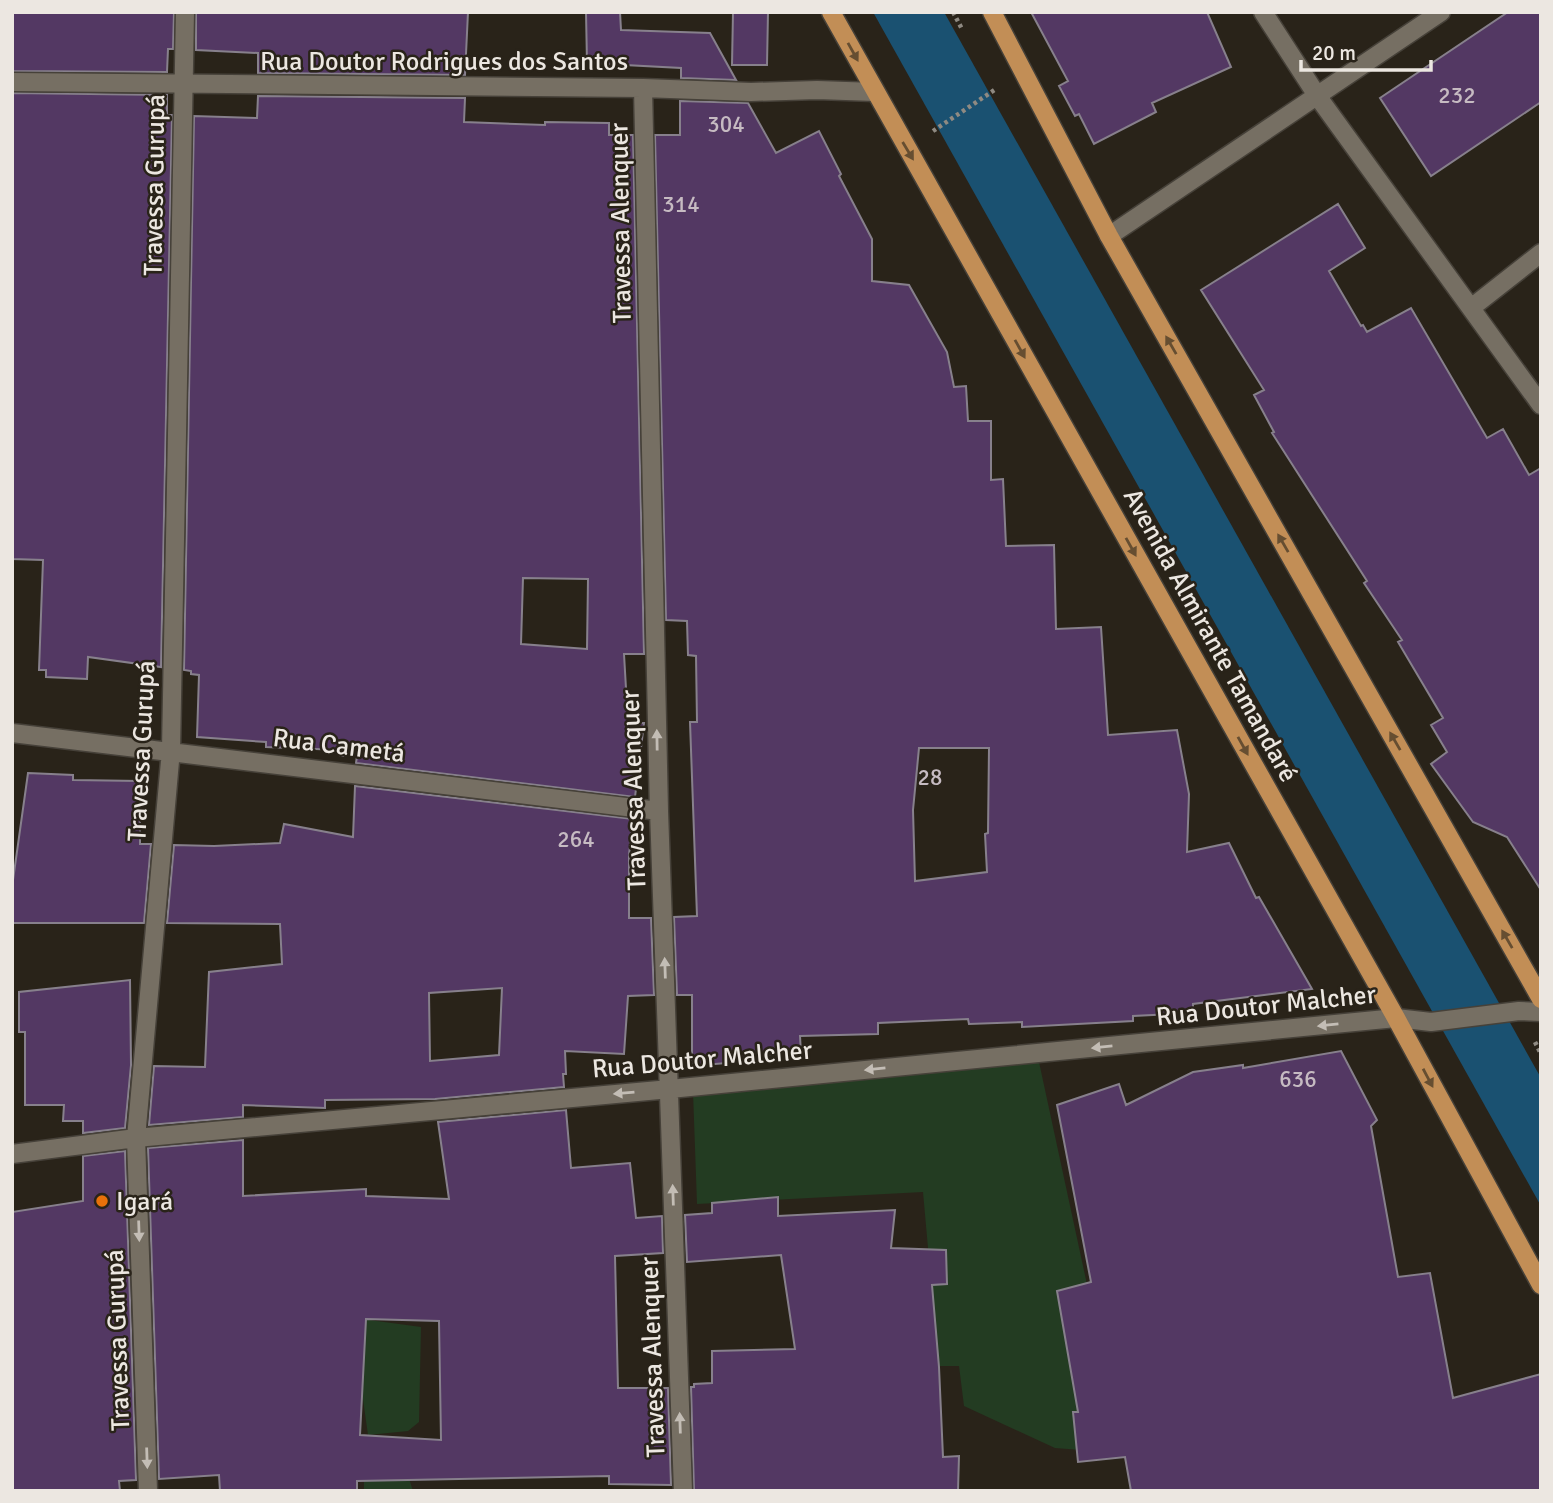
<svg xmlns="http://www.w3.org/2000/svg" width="1553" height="1503" font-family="Signika,sans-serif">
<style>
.green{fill:#233c22}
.water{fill:#1a5171}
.building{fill:#533863;stroke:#87808c;stroke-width:2;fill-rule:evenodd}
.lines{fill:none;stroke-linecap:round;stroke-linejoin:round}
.minor-casing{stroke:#464139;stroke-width:21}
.major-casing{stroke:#464139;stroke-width:21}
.path{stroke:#8f8a82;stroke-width:4.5;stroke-dasharray:3.5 3.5;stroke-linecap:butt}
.minor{stroke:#766f63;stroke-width:18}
.major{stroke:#c28e56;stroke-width:18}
.oneway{fill:#664e31}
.oneway2{fill:#c3bdb5}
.food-dot{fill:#e8710a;stroke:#292319;stroke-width:2.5}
.labels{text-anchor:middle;stroke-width:5;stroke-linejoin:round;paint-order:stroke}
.number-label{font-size:23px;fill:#c6bbc2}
.street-label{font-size:26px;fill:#ece7e1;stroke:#292319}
.poi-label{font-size:26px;fill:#ece7e1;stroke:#292319;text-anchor:start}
</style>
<rect width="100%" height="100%" fill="#292319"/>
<!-- green -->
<path class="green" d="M1039 1062 1113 1405 1120 1453 1055 1448 964 1406 959 1366H914L935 1326 923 1192 697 1204 693 1092Z
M362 1319 421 1327 419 1422 408 1431 368 1435 361 1385 364 1358Z
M364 1469 407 1472 413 1491H364Z"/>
<!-- water -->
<path class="water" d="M873 12H944L1541 1078V1206Z"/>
<!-- building -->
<path class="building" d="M12 12H174L173 49H168L167 72 12 71Z
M196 12H468L465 75 258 73V53L196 50Z
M586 12H620L621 30 710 33 736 80 681 78V68L587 63Z
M733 12H768L767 65H732Z
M1031 12H1207L1231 67 1152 103 1156 112 1094 144 1079 114 1075 116 1059 86 1068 81Z
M1508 12H1541V102L1431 176 1380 98Z
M12 93 167 95V115H172L161 667 88 657 87 679 46 677V670H39L43 560 12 559Z
M258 96 465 98 464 122 545 125V122L609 123V135H633L644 654H624L628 723H644L635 797 356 763 357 756H340V750L266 747V742L197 737 199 675 191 674V671L184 670 194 116 257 118ZM523 578 588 579 587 649 521 644Z
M680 101 748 103 776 153 819 131 841 174 839 176 872 239V281L909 285 947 352 954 387 966 386 968 421H991V480L1003 479 1006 546 1054 545 1056 629 1101 627 1108 735 1177 730 1189 794 1187 852 1229 843 1256 898 1259 897 1312 989 1193 1004V1013L1133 1016V1021L1022 1027V1022L969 1024 968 1019 878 1023V1034L800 1036 801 1053 760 1055 761 1060 692 1066V995H677L674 917 697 916 690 722H697L696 656 688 655 687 621 666 620 655 135H680ZM919 748H989L988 833 985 834 987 872 915 881 913 810Z
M1338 204 1365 248 1329 271 1361 326 1363 325 1367 332 1411 308 1487 438 1503 429 1529 475 1541 468V890L1507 837 1473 822 1431 764 1447 752 1431 725 1443 718 1398 642 1402 640 1364 583 1367 581 1272 433 1274 432 1254 395 1264 390 1201 290Z
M28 773 73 775V780L140 781V844H151L144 923H12V887Z
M355 786 633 819 629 855V918H651L654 995 628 996 624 1054 565 1051 566 1074H563L564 1087 435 1099 325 1100V1108L243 1105V1117L149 1125 154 1066 205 1067 209 972 282 964 280 924 167 923 174 845 214 846 280 843 284 824 353 837ZM502 988 499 1055 430 1061 429 993Z
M130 980 131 1065 125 1128 83 1133V1121H63L64 1105H25V1032H19V992Z
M1341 1051 1377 1120 1371 1126 1398 1277 1430 1273 1453 1398 1541 1374V1491H1131L1125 1457 1078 1462 1073 1412H1078L1057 1291 1091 1282 1057 1105 1119 1084 1126 1105 1193 1072 1243 1065V1068Z
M566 1110 571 1168 630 1163 636 1218 662 1216 663 1253 615 1256 618 1388H668L671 1485 609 1484V1476L357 1481V1491H220L219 1475 159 1479 148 1148 243 1140V1196L366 1189V1196L449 1199 438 1122ZM366 1319 439 1321 441 1440 360 1435Z
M125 1151 136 1480 119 1481 120 1491H12V1212L83 1201V1156Z
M778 1197V1216L895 1210 891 1248 946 1250 947 1284 932 1285 939 1367 943 1457 959 1456 958 1491H694L691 1387H694V1384L712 1383V1351L795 1349 781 1255 687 1262 685 1215 712 1213V1203Z"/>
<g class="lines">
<!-- minor casing -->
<g class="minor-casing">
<path id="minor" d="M1263 12 1318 97 1541 405
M12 82 643 88 751 92 817 90 875 92
M643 88 659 811 683 1491
M1109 236 1441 12
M1471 308 1541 253
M12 733 659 811
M12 1154 136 1138 670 1089 1396 1018 1431 1022 1519 1011 1541 1012
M148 1491 136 1138 171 750 185 12"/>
</g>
<!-- major casing -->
<g class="major-casing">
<path id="major" d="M831 12 1396 1018 1541 1285
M992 12 1109 236 1541 999"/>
</g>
<!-- path -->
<path class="path" d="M953 12 962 29
M933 131 996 89
M1535 1042 1541 1054"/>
<!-- minor -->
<use href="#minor" class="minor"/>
<!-- major -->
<use href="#major" class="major"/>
</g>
<!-- one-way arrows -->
<defs><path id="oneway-solid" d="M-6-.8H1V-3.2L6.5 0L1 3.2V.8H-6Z" transform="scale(1.75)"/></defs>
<g class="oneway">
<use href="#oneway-solid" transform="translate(853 52) rotate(61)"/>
<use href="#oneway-solid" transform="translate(908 151) rotate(59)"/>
<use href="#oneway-solid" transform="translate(1171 345) rotate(-120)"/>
<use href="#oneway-solid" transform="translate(1020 349) rotate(61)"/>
<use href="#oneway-solid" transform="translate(1283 543) rotate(-120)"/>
<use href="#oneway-solid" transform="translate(1131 547) rotate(61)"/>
<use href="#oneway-solid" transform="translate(1395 741) rotate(-120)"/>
<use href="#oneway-solid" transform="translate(1243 746) rotate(61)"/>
<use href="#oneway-solid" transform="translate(1507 939) rotate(-120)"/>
<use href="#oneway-solid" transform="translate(1428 1078) rotate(62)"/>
</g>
<g class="oneway2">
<use href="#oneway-solid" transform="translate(657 740) rotate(-91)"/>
<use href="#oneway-solid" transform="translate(665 968) rotate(-92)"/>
<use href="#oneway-solid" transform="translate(1328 1025) rotate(174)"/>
<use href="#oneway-solid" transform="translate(1102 1047) rotate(174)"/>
<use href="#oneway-solid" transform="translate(875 1069) rotate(174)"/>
<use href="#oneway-solid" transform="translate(624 1093) rotate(175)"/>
<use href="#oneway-solid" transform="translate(673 1195) rotate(-92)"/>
<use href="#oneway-solid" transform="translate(139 1231) rotate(88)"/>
<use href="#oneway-solid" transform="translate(680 1423) rotate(-92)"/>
<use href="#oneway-solid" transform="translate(147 1458) rotate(88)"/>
</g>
<!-- markers -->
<circle class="food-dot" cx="102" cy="1201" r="7"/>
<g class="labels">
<!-- number labels -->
<g class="number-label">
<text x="1457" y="103">232</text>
<text x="726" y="132">304</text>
<text x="681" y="212">314</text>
<text x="930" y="785">28</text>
<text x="576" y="847">264</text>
<text x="1298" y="1087">636</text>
</g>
<!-- street labels -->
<g class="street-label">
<text x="444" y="70">Rua Doutor Rodrigues dos Santos</text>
<text transform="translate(154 185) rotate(-89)" y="9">Travessa Gurupá</text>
<text transform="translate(620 223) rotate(-91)" y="9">Travessa Alenquer</text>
<text transform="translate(1211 635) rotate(61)" y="9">Avenida Almirante Tamandaré</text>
<text transform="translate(339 745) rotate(7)" y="9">Rua Cametá</text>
<text transform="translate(141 751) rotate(-87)" y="9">Travessa Gurupá</text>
<text transform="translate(633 790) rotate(-92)" y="9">Travessa Alenquer</text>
<text transform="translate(1266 1005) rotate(-6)" y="9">Rua Doutor Malcher</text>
<text transform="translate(702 1059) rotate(-5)" y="9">Rua Doutor Malcher</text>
<text transform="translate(117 1340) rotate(-92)" y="9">Travessa Gurupá</text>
<text transform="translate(652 1357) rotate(-92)" y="9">Travessa Alenquer</text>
</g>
<!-- poi labels -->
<g class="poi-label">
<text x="116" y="1210">Igará</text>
</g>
</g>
<!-- border -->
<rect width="1553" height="1503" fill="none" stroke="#ece7e1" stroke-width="28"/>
<!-- scale -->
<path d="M1301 60v10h130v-10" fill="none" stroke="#ece7e1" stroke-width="3.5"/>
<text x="1312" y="60" font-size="21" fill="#ece7e1" stroke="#292319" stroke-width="5" paint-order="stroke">20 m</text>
</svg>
